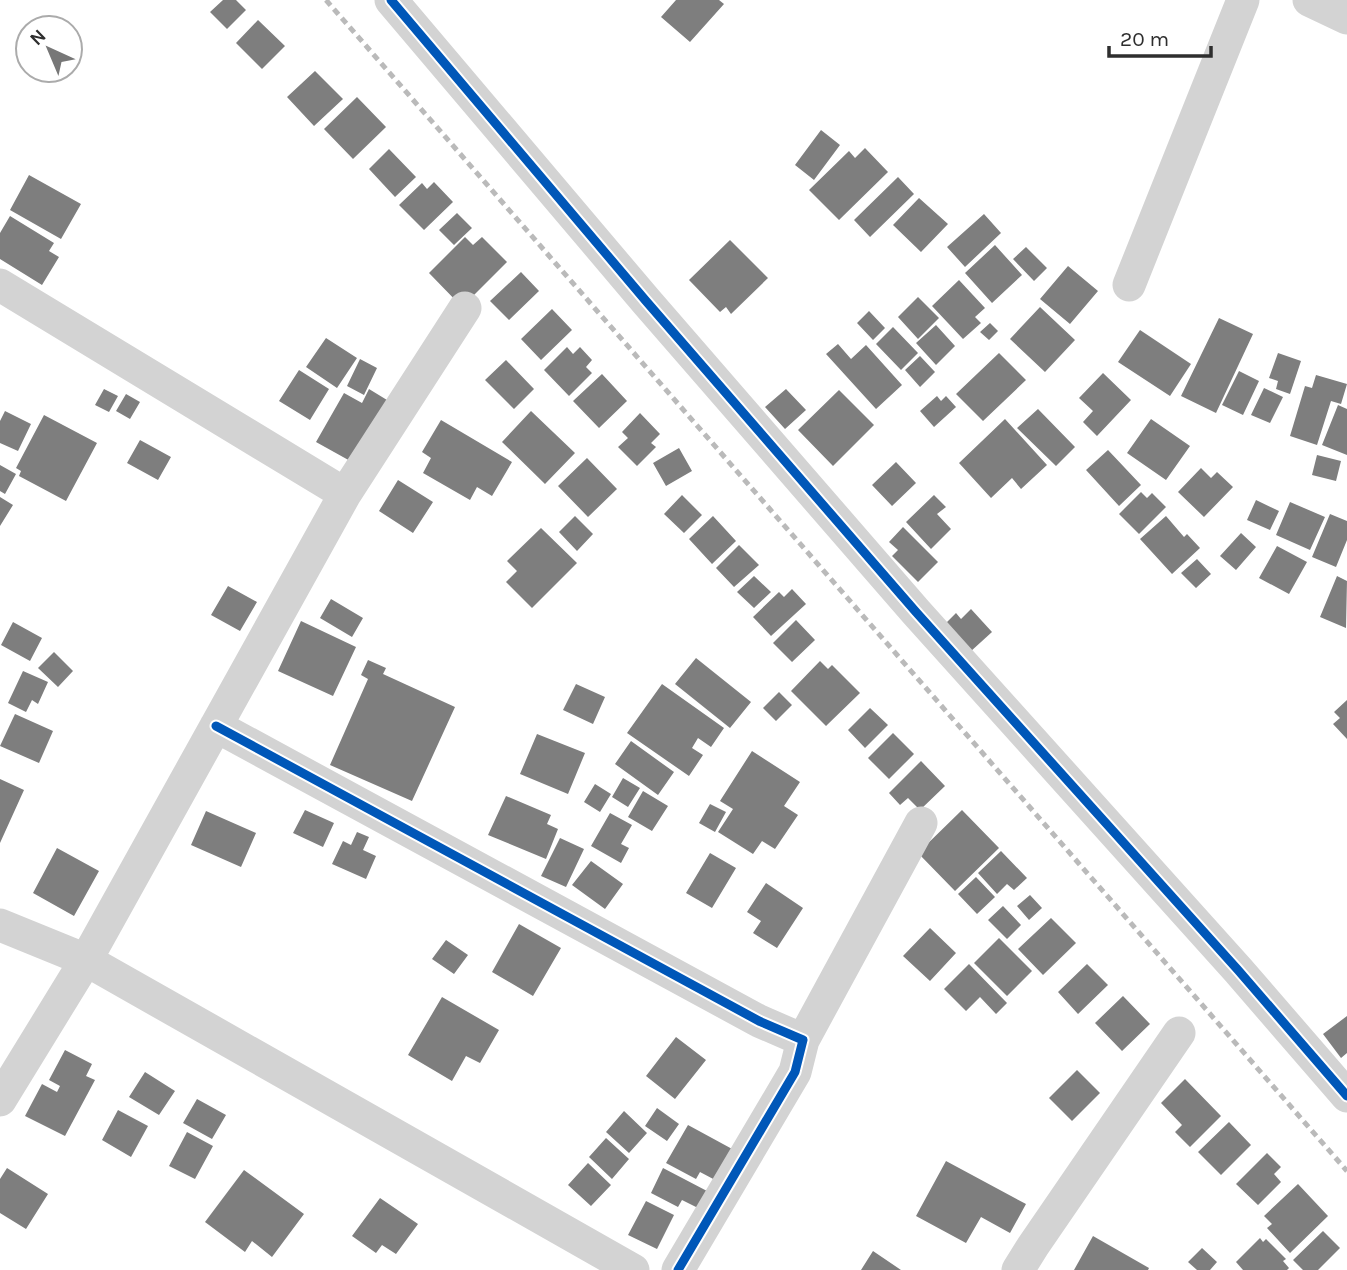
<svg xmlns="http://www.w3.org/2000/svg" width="1347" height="1270" font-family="Karla,sans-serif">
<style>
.building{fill:#7e7e7e}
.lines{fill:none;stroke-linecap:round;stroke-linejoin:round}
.street{stroke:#d3d3d3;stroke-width:33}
.rail{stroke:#bababa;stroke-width:5;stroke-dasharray:7 5;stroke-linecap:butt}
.cycleway-casing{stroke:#fff;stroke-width:13}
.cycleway{stroke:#0057b8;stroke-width:9}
</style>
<rect width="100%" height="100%" fill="#fff"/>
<!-- building -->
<path class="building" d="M223 0H236L246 10 227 29 210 12Z
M676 0H719L724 4 690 42 661 17Z
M258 20 285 46 262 69 236 43Z
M315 71 343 99 314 126 287 97Z
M357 97 386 127 353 159 324 129Z
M821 130 840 145 814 180 795 165Z
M865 148 888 172 839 220 809 190 849 151 855 158Z
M389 149 416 177 395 197 369 169Z
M29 175 81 204 61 239 10 210Z
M898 177 914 194 870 237 854 220Z
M434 182 453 202 424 230 399 205 422 183 427 189Z
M919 198 948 224 921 252 893 225Z
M457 213 472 228 454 245 439 230Z
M984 214 1001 233 965 267 947 247Z
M10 216 54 243 49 251 59 257 42 285 0 259V233Z
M465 237 473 245 482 237 507 262 462 307 429 273Z
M730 240 768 278 731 314 726 307 720 312 689 280Z
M995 245 1022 275 992 303 965 273Z
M1026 247 1047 268 1034 281 1013 259Z
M1068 266 1098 291 1070 324 1040 299Z
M521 272 539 291 509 320 490 301Z
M959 280 985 308 975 317 981 323 963 339 932 306Z
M918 297 939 318 918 339 898 317Z
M1040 307 1075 340 1045 372 1010 339Z
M552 309 572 330 541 360 521 339Z
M869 311 885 328 873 340 857 323Z
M1219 318 1253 334 1216 413 1181 396Z
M990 323 998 331 989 340 980 332Z
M936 325 955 346 936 365 916 343Z
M893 327 918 353 901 370 876 344Z
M1140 330 1191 364 1170 396 1118 362Z
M326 338 357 358 337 388 306 367Z
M838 344 851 359 866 345 902 385 876 409 826 354Z
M567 347 573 354 580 347 592 360 586 367 592 373 569 396 544 370Z
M999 353 1026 380 983 421 956 394Z
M1278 353 1301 361 1290 394 1276 389 1278 381 1269 378Z
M920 356 935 372 920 387 905 370Z
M360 359 377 368 364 395 347 386Z
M506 360 534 389 514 409 485 380Z
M299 370 329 389 310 420 279 401Z
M1239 371 1259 381 1243 415 1222 405Z
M1103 373 1131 400 1097 436 1083 422 1093 411 1079 398Z
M602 374 627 401 599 428 573 401Z
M1316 375 1347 384 1341 404 1331 401 1317 445 1290 436 1305 386 1312 388Z
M1264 388 1283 397 1270 423 1251 415Z
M104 389 118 396 109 412 95 405Z
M369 389 387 400 352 462 316 442 344 393 362 403Z
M786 389 806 410 785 429 765 407Z
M839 390 874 425 833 466 798 430Z
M126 394 140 402 130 419 116 411Z
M937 396 941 401 946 396 956 407 934 427 920 411Z
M1338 405 1347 409V455L1322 445Z
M1038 409 1075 447 1056 466 1017 428Z
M5 411 31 424 18 451 0 443V421Z
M531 411 575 453 545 484 502 442Z
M640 413 660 434 651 443 656 447 637 466 618 447 628 438 622 432Z
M44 415 97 443 66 501 19 476 21 471 16 468Z
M1005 419 1047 465 1021 489 1012 478 991 498 959 463Z
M1151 419 1190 446 1166 480 1127 453Z
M441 420 512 462 492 496 477 487 470 500 423 473 431 458 422 452Z
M140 440 171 457 158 480 127 463Z
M679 448 692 471 666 486 653 463Z
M1108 450 1141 485 1119 506 1086 470Z
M1317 455 1341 461 1336 481 1312 475Z
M587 458 617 489 588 517 558 486Z
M896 462 916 483 892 506 872 485Z
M0 465 16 474 5 494 0 491Z
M1201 468 1211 478 1217 472 1233 487 1204 517 1178 492Z
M398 480 433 502 413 533 379 511Z
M1141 492 1147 498 1152 493 1166 507 1139 534 1119 514Z
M682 495 702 515 684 533 664 514Z
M934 495 946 507 937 514 951 529 931 549 906 522Z
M0 497 13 505 0 526Z
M1256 500 1279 511 1270 530 1247 520Z
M1290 502 1325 517 1310 550 1276 535Z
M1330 514 1347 521V540L1336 567 1312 557Z
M575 516 593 534 577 551 559 532Z
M713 516 736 541 712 564 689 539Z
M1166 516 1184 537 1187 534 1200 548 1172 574 1140 539Z
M903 527 938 562 918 582 892 556 898 550 889 542Z
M541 528 577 563 532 608 506 582 517 571 507 561Z
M1241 533 1256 547 1236 570 1220 556Z
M739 545 759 565 734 587 716 568Z
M1277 546 1307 562 1289 594 1259 578Z
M1197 559 1211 574 1196 588 1181 573Z
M754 576 771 592 754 608 737 592Z
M1337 576 1347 581 1346 628 1320 617Z
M228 586 257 602 240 631 211 615Z
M792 589 806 604 771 636 753 617 779 592 784 597Z
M331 599 363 618 352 637 320 618Z
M971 609 992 632 970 652 945 624 956 613 961 619Z
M796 620 815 640 792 662 773 643Z
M301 621 356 647 333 696 278 671Z
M13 622 42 638 30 661 1 645Z
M54 652 73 671 58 687 38 668Z
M696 658 751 702 730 728 675 684Z
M368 660 386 668 383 674 455 707 412 801 330 765 368 679 361 675Z
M820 661 828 669 832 665 860 693 826 726 791 691Z
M23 671 48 682 38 704 32 700 26 712 8 703Z
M576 684 605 697 593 724 563 710Z
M662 684 724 728 711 747 698 738 692 748 703 755 689 776 627 733Z
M779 692 792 705 776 721 763 708Z
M1347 700V739L1333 724 1340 718 1334 712Z
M870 708 888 725 865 748 848 730Z
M15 714 53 731 39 763 0 746Z
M893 733 914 754 889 779 868 758Z
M537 734 585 753 568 794 520 774Z
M631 741 674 772 658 795 615 764Z
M752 751 800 782 784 806 798 815 775 849 762 841 753 854 718 832 733 809 720 801Z
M921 761 945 786 920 810 908 798 900 805 889 793Z
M623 778 640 788 628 807 612 797Z
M0 779 24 790 0 843Z
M595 784 611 794 600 812 584 802Z
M643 791 668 806 652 831 628 817Z
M506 796 551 815 547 824 558 829 546 859 488 835Z
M710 804 726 812 715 832 699 823Z
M305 810 334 823 323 847 293 833Z
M962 810 999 848 955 891 918 853Z
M206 811 256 833 241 867 191 845Z
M610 813 632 825 621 844 629 848 621 863 591 846Z
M357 832 369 837 363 850 376 856 366 879 332 864 343 841 351 845Z
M560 838 584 849 566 887 541 876Z
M57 848 99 871 74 916 33 893Z
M1001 851 1027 878 1014 890 1007 884 997 894 978 873Z
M710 853 736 868 712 908 686 893Z
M591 861 623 884 605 909 572 885Z
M976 877 995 897 977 914 958 894Z
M766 883 803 908 777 948 753 933 761 921 747 912Z
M1030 895 1042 908 1029 920 1017 906Z
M1003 906 1021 925 1007 939 988 920Z
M1051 918 1076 943 1043 975 1018 949Z
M519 924 561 948 533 996 492 972Z
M930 928 956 953 930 981 903 956Z
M999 938 1032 971 1007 996 974 963Z
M446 940 468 955 454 974 432 959Z
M969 964 1007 1003 996 1014 980 997 966 1011 944 989Z
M1087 964 1108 985 1078 1014 1058 992Z
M1123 996 1150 1024 1122 1051 1095 1023Z
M442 997 499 1030 480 1063 466 1056 452 1081 408 1055Z
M1347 1016V1053L1341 1058 1323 1034Z
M676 1037 706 1060 675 1099 646 1076Z
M65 1050 92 1064 86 1076 95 1080 65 1136 25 1116 42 1084 57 1092 60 1086 49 1080Z
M1077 1070 1100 1093 1072 1121 1049 1098Z
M145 1072 175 1091 159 1115 129 1097Z
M1185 1079 1221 1116 1190 1147 1175 1132 1182 1125 1161 1103Z
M197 1099 226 1115 212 1139 183 1123Z
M657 1108 679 1124 667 1141 645 1126Z
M118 1110 148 1126 131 1157 102 1140Z
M624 1111 647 1133 629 1153 606 1132Z
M1229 1122 1251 1145 1221 1175 1198 1152Z
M688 1125 734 1150 717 1181 700 1172 696 1179 666 1163Z
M187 1132 213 1146 195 1179 169 1166Z
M606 1138 629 1159 612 1179 589 1157Z
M1267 1153 1281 1167 1274 1174 1281 1182 1258 1205 1236 1184Z
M946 1161 1026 1204 1010 1233 981 1217 966 1243 916 1216Z
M588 1163 611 1185 591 1206 568 1185Z
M7 1168 48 1194 26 1229 0 1213V1179Z
M663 1168 707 1191 698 1208 682 1200 678 1207 651 1193Z
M244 1170 304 1214 272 1257 252 1241 245 1252 205 1222Z
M1298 1184 1328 1216 1290 1253 1267 1228 1272 1224 1264 1216Z
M380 1198 418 1224 396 1254 382 1245 376 1253 352 1236Z
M646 1201 674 1215 657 1249 628 1235Z
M1323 1231 1340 1248 1318 1270H1303L1293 1260Z
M1093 1236 1149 1268 1148 1270H1074Z
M1260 1238 1263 1242 1266 1239 1286 1259 1283 1261 1289 1268 1287 1270H1243L1236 1262Z
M1202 1248 1217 1262 1210 1270H1197L1188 1262Z
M873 1251 901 1270H861Z"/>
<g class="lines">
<!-- street -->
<path class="street" d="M391 0 646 301 916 612 1238 970 1347 1096
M1309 0 1347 18
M0 285 345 494
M1129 285 1243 0
M216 726 759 1021 803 1040 795 1072 678 1270
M0 925 86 960 633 1270
M803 1040 921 823
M0 1100 86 960 345 494 465 308
M1018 1270 1033 1246 1179 1033"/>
<!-- rail -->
<path class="rail" d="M326 0 1347 1171"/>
<!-- cycleway casing -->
<g class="cycleway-casing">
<path id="cycleway" d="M391 0 646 301 916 612 1238 970 1347 1096
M216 726 759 1021 803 1040 795 1072 678 1270"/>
</g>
<!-- cycleway -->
<use href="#cycleway" class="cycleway"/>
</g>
<!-- north arrow -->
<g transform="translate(49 49) rotate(316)"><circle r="33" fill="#ffffff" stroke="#ababab" stroke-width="2"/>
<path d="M0-5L12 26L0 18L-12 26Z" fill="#777777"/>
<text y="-10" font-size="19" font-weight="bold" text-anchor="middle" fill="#2e2e2e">N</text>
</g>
<!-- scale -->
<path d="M1109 46v10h102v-10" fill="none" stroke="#2e2e2e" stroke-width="3.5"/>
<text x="1120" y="46" font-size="21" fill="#2e2e2e" stroke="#ffffff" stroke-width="5" paint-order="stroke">20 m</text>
</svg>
